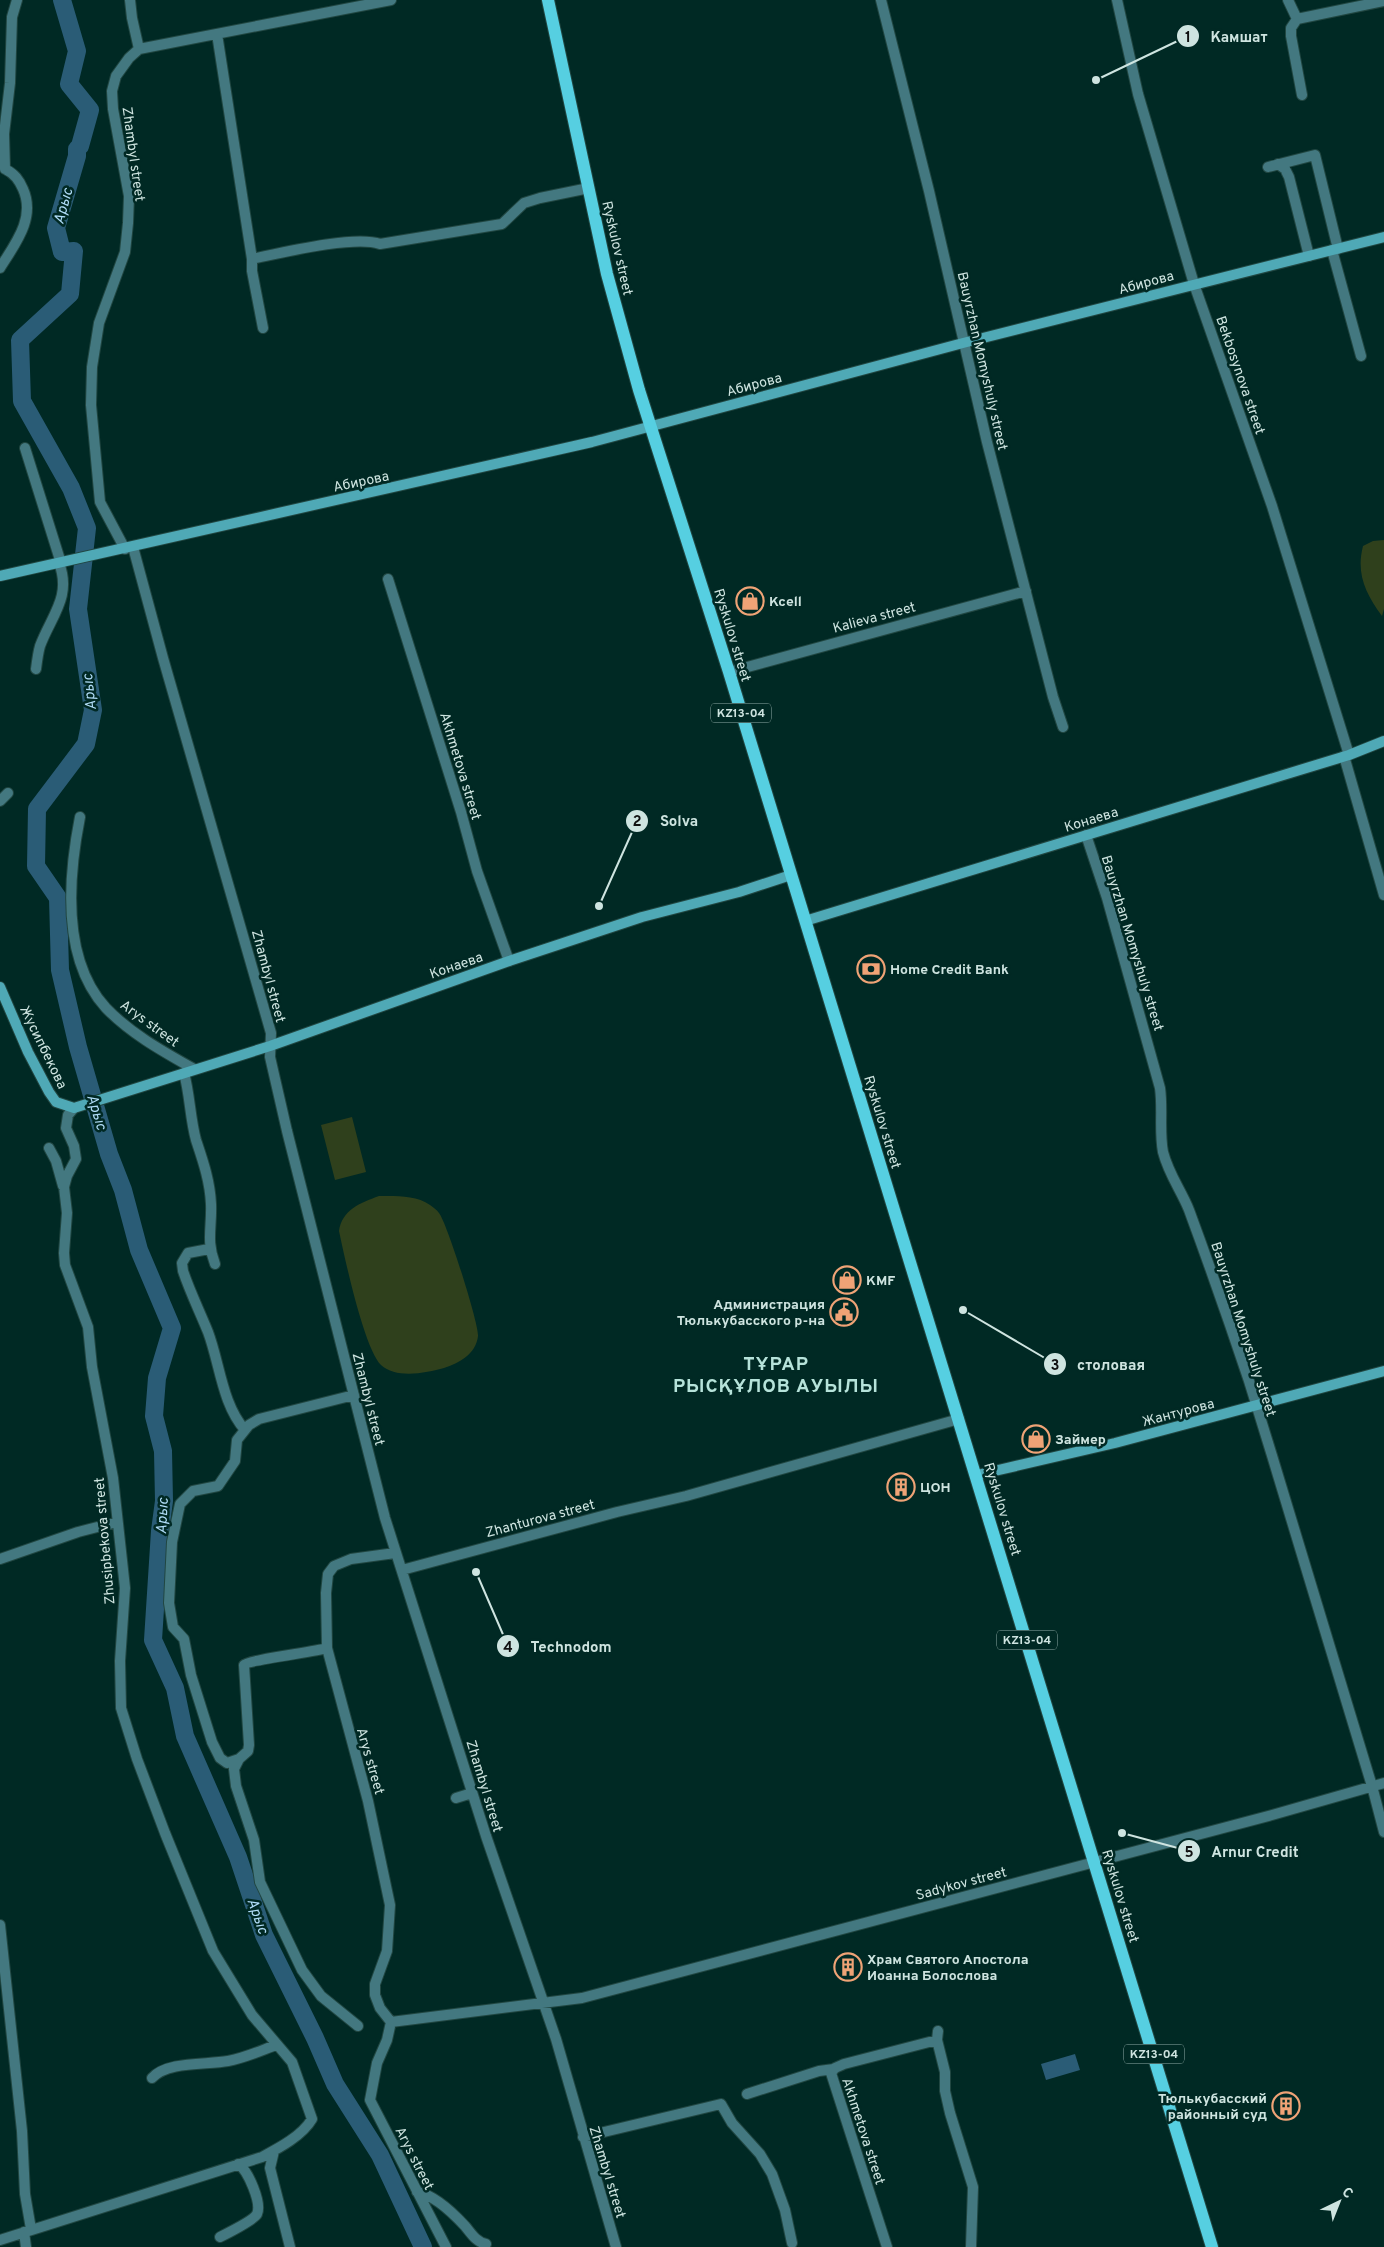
<svg xmlns="http://www.w3.org/2000/svg" width="1384" height="2247" font-family="Overpass,sans-serif">
<style>
.green{fill:#2f401c}
.water{fill:#2a5c76}
.lines{fill:none;stroke-linecap:round;stroke-linejoin:round}
.river{stroke:#2a5c76;stroke-width:18}
.street-casing{stroke:#214742;stroke-width:12}
.secondary-casing{stroke:#214742;stroke-width:12}
.primary-casing{stroke:#214742;stroke-width:14}
.street{stroke:#437880;stroke-width:10}
.secondary{stroke:#4fa9b6;stroke-width:10}
.primary{stroke:#56cfe1;stroke-width:12}
.labels{text-anchor:middle;stroke-width:5;stroke-linejoin:round;paint-order:stroke}
.shield{fill:#002924;stroke:#90aca8;stroke-width:1}
.shield-label{font-size:12px;font-weight:bold;fill:#cee4e0}
.street-label{font-size:14px;fill:#cee4e0;stroke:#002924}
.poi-label{font-size:14px;font-weight:bold;fill:#cee4e0;stroke:#002924;text-anchor:start}
.water-label{font-size:15px;font-style:italic;fill:#b0dcf7;stroke:#002924}
.district-label{font-size:19px;font-weight:bold;letter-spacing:1px;fill:#b6e3da;stroke:#002924}
.leader{fill:none;stroke:#cee4e0;stroke-width:2}
.callout-dot{fill:#cee4e0;stroke:#002924;stroke-width:2}
.mark-label{font-size:15px;text-anchor:middle;font-weight:bold;fill:#111}
.callout-label{font-size:15px;text-anchor:middle;font-weight:bold;fill:#cee4e0;stroke:#002924;stroke-width:5;stroke-linejoin:round;paint-order:stroke}
</style>
<rect width="100%" height="100%" fill="#002924"/>
<!-- green -->
<path class="green" d="M1384 540V609L1382 616C1365 593 1356 573 1363 546L1373 541Z
M352 1117 366 1172 335 1180 321 1125Z
M379 1196C396 1196 416 1195 430 1205 433 1207 437 1210 439 1213 447 1223 479 1324 478 1336 476 1354 459 1363 444 1368 426 1373 396 1379 381 1365 364 1348 345 1259 339 1231 342 1210 360 1203 379 1196Z"/>
<!-- water -->
<path class="water" d="M1075 2054 1080 2070 1046 2080 1041 2064Z"/>
<g class="lines">
<!-- river -->
<path class="river" d="M62 0 77 51 69 84 90 110 80 146 77 149V156L56 228 62 252 74 251 70 294 20 340 22 401 71 488 87 528 78 609 93 710 86 744 37 809 36 866 58 898 60 970 78 1047 109 1154 123 1190 139 1250 172 1328 157 1378 154 1416 163 1451 164 1501 160 1531 153 1640 175 1688 185 1736 238 1857 264 1935 315 2038 335 2084 380 2155 423 2247"/>
<!-- street casing -->
<g class="street-casing">
<path id="street" d="M881 0 929 191 987 442 1053 697 1063 727
M1117 0 1138 94 1194 284 1272 506 1349 755
M1288 0 1297 19
M217 34 252 259C281 253 354 235 380 244L502 224 524 203 540 198 589 188
M139 49 391 0
M1302 95 1291 36V28L1297 19 1384 1
M1278 164 1285 169 1289 177 1309 256
M1268 167 1315 155 1338 249
M5 169 4 134 10 83 12 17 17 0
M1332 250 1361 356
M252 259V271L263 328
M0 268C15 244 36 218 23 189 19 180 15 174 5 169
M25 448 61 563
M133 547 163 658 271 1033 270 1057 287 1131 385 1518 486 1836 556 2039 616 2247
M125 549 100 502 91 405 92 367 99 323 125 252 128 223 129 196 113 109 112 91 116 76 129 58 139 49 132 18 130 0
M388 579 461 812 477 871 509 961
M36 669C37 661 38 653 40 646 51 616 72 597 59 563
M729 672 1026 591
M1344 756 1384 895
M0 801 8 793
M80 817C68 878 61 959 106 1008 131 1034 164 1052 194 1069
M1086 835 1107 898 1160 1088C1163 1109 1159 1131 1163 1152 1169 1175 1181 1190 1189 1210 1210 1267 1230 1324 1249 1381 1291 1516 1331 1652 1372 1786L1384 1832
M184 1073C190 1095 190 1118 196 1140 203 1161 210 1181 211 1204 212 1227 206 1241 215 1264
M49 1148 56 1161 63 1186
M209 1249 188 1253 182 1263 183 1271C190 1292 200 1312 208 1332 220 1364 222 1404 245 1430
M0 1559 78 1532 117 1522
M402 1570 617 1512 686 1496 959 1419
M327 1648C314 1652 248 1660 244 1665L249 1745 248 1751 239 1759 234 1769 236 1786 254 1840 260 1882 302 1970 321 1996 358 2026
M239 1759 227 1763 220 1758 212 1742 191 1675 184 1639 173 1627 169 1603 172 1542 180 1504 193 1491 218 1486 235 1461 237 1440 249 1425 259 1419 354 1395
M456 1798 472 1793
M0 1925 22 2131 25 2194 31 2229
M391 2022 380 2008 375 1995V1984L387 1951 390 1905 368 1801 327 1648 326 1593 328 1574 334 1566 351 1559 395 1553
M938 2031 937 2040 945 2072V2091L950 2113 973 2187 971 2247
M152 2078C167 2061 206 2065 228 2061 245 2058 260 2051 276 2045
M747 2094 819 2071 834 2069
M583 2137 721 2104 732 2123 760 2154 772 2174 785 2210 792 2243
M274 2151 270 2168 290 2247
M417 2192C434 2195 453 2213 465 2226 471 2233 476 2242 486 2244
M24 2232 26 2247
M220 2237C228 2233 254 2220 257 2214 262 2203 248 2170 238 2164
M0 2240 262 2157C279 2148 302 2136 312 2119L292 2062 252 2015 213 1951 165 1833 137 1759 121 1708 120 1661 125 1588 113 1478 92 1367 88 1327 65 1265 64 1253 67 1213 64 1187 67 1176 76 1159 74 1146 66 1128 68 1115 74 1108
M446 2247 370 2100 377 2063 387 2040 391 2022 582 1998 1272 1815 1384 1783
M887 2247 831 2073 835 2068 844 2064 937 2040"/>
</g>
<!-- secondary casing -->
<g class="secondary-casing">
<path id="secondary" d="M0 576 592 442 963 343 1384 237
M805 921 1349 755 1384 741
M0 987 28 1052 49 1092 56 1102 74 1108 270 1046 509 961 642 917 739 892 791 875
M977 1475 1115 1443 1384 1371"/>
</g>
<!-- primary casing -->
<g class="primary-casing">
<path id="primary" d="M548 0 607 274 639 390 729 672 1212 2247"/>
</g>
<!-- street -->
<use href="#street" class="street"/>
<!-- secondary -->
<use href="#secondary" class="secondary"/>
<!-- primary -->
<use href="#primary" class="primary"/>
</g>
<!-- icons -->
<defs>
<g id="shop-ring" transform="scale(1.4375)"><circle r="9.5" fill="#002924" stroke="#efa376" stroke-width="1.5"/><path d="M-5-2.5h2.3a2.7 3.5 0 0 1 5.4 0H5L5.5 6h-11ZM-1.5-2.5h3a1.5 2.3 0 0 0-3 0Z" fill="#efa376"/></g>
<g id="bank-ring" transform="scale(1.4375)"><circle r="9.5" fill="#002924" stroke="#efa376" stroke-width="1.5"/><path d="M-6-4H6V4H-6ZM0-2.3a2.3 2.3 0 1 0 0 4.6a2.3 2.3 0 1 0 0-4.6Z" fill="#efa376"/></g>
<g id="civic-ring" transform="scale(1.4375)"><circle r="9.5" fill="#002924" stroke="#efa376" stroke-width="1.5"/><path d="M-.6-6.5H3V-4.5H.6V-3L4-1V1h2V6H-6V1h2V-1L-.6-3ZM-1.2 2.5V6h2.4V2.5Z" fill="#efa376"/></g>
<g id="building-ring" transform="scale(1.4375)"><circle r="9.5" fill="#002924" stroke="#efa376" stroke-width="1.5"/><path d="M-4-6H4V6H1V3H-1V6H-4ZM-2.5-4.3h1.7v1.8h-1.7ZM.8-4.3h1.7v1.8H.8ZM-2.5-1h1.7V.8h-1.7ZM.8-1h1.7V.8H.8Z" fill="#efa376"/></g>
</defs>
<g fill-rule="evenodd">
<use href="#shop-ring" x="750" y="601"/>
<use href="#bank-ring" x="871" y="969"/>
<use href="#shop-ring" x="847" y="1280"/>
<use href="#civic-ring" x="844" y="1312"/>
<use href="#shop-ring" x="1036" y="1439"/>
<use href="#building-ring" x="901" y="1487"/>
<use href="#building-ring" x="848" y="1967"/>
<use href="#building-ring" x="1286" y="2106"/>
</g>
<g class="labels">
<!-- shield labels -->
<g class="shield">
<rect x="711" y="703.5" width="60" height="19" rx="4"/>
<rect x="997" y="1630.5" width="60" height="19" rx="4"/>
<rect x="1124" y="2044.5" width="60" height="19" rx="4"/>
</g>
<g class="shield-label">
<text x="741" y="717">KZ13-04</text>
<text x="1027" y="1644">KZ13-04</text>
<text x="1154" y="2058">KZ13-04</text>
</g>
<!-- street labels -->
<g class="street-label">
<text transform="translate(134 154) rotate(82)" y="5">Zhambyl street</text>
<text transform="translate(618 248) rotate(77)" y="5">Ryskulov street</text>
<text transform="translate(1146 282) rotate(-15)" y="5">Абирова</text>
<text transform="translate(983 361) rotate(77)" y="5">Bauyrzhan Momyshuly street</text>
<text transform="translate(1241 375) rotate(71)" y="5">Bekbosynova street</text>
<text transform="translate(754 384) rotate(-15)" y="5">Абирова</text>
<text transform="translate(361 481) rotate(-12)" y="5">Абирова</text>
<text transform="translate(874 617) rotate(-15)" y="5">Kalieva street</text>
<text transform="translate(733 635) rotate(73)" y="5">Ryskulov street</text>
<text transform="translate(461 766) rotate(73)" y="5">Akhmetova street</text>
<text transform="translate(1091 819) rotate(-17)" y="5">Конаева</text>
<text transform="translate(1133 943) rotate(73)" y="5">Bauyrzhan Momyshuly street</text>
<text transform="translate(456 965) rotate(-19)" y="5">Конаева</text>
<text transform="translate(269 976) rotate(75)" y="5">Zhambyl street</text>
<text transform="translate(150 1023) rotate(36)" y="5">Arys street</text>
<text transform="translate(44 1047) rotate(64)" y="5">Жусипбекова</text>
<text transform="translate(883 1122) rotate(73)" y="5">Ryskulov street</text>
<text transform="translate(1244 1329) rotate(72)" y="5">Bauyrzhan Momyshuly street</text>
<text transform="translate(369 1399) rotate(76)" y="5">Zhambyl street</text>
<text transform="translate(1178 1412) rotate(-15)" y="5">Жантурова</text>
<text transform="translate(1003 1509) rotate(73)" y="5">Ryskulov street</text>
<text transform="translate(540 1518) rotate(-15)" y="5">Zhanturova street</text>
<text transform="translate(104 1541) rotate(-95)" y="5">Zhusipbekova street</text>
<text transform="translate(371 1761) rotate(74)" y="5">Arys street</text>
<text transform="translate(485 1786) rotate(73)" y="5">Zhambyl street</text>
<text transform="translate(961 1883) rotate(-15)" y="5">Sadykov street</text>
<text transform="translate(1121 1896) rotate(73)" y="5">Ryskulov street</text>
<text transform="translate(864 2131) rotate(72)" y="5">Akhmetova street</text>
<text transform="translate(415 2158) rotate(63)" y="5">Arys street</text>
<text transform="translate(608 2172) rotate(73)" y="5">Zhambyl street</text>
</g>
<!-- poi labels -->
<g class="poi-label">
<text x="769" y="606">Kcell</text>
<text x="890" y="974">Home Credit Bank</text>
<text x="866" y="1285">KMF</text>
<text x="825" y="1309" text-anchor="end">Администрация<tspan x="825" dy="16">Тюлькубасского р-на</tspan></text>
<text x="1055" y="1444">Займер</text>
<text x="920" y="1492">ЦОН</text>
<text x="867" y="1964">Храм Святого Апостола<tspan x="867" dy="16">Иоанна Болослова</tspan></text>
<text x="1267" y="2103" text-anchor="end">Тюлькубасский<tspan x="1267" dy="16">районный суд</tspan></text>
</g>
<!-- water labels -->
<g class="water-label">
<text transform="translate(63 206) rotate(-75)" y="5">Арыс</text>
<text transform="translate(89 692) rotate(-96)" y="5">Арыс</text>
<text transform="translate(97 1112) rotate(73)" y="5">Арыс</text>
<text transform="translate(162 1516) rotate(-87)" y="5">Арыс</text>
<text transform="translate(258 1916) rotate(71)" y="5">Арыс</text>
</g>
<!-- district labels -->
<g class="district-label">
<text x="776" y="1370">ТҰРАР<tspan x="776" dy="22">РЫСҚҰЛОВ АУЫЛЫ</tspan></text>
</g>
</g>
<!-- callouts -->
<path class="leader" d="M1096 80L1188 36M599 906L637 821M963 1310L1055 1364M476 1572L508 1646M1122 1833L1189 1851"/>
<g class="callout-dot">
<circle cx="1096" cy="80" r="5"/>
<circle cx="599" cy="906" r="5"/>
<circle cx="963" cy="1310" r="5"/>
<circle cx="476" cy="1572" r="5"/>
<circle cx="1122" cy="1833" r="5"/>
<circle cx="1188" cy="36" r="12"/>
<circle cx="637" cy="821" r="12"/>
<circle cx="1055" cy="1364" r="12"/>
<circle cx="508" cy="1646" r="12"/>
<circle cx="1189" cy="1851" r="12"/>
</g>
<g class="mark-label">
<text x="1188" y="42">1</text>
<text x="637" y="826">2</text>
<text x="1055" y="1370">3</text>
<text x="508" y="1652">4</text>
<text x="1189" y="1857">5</text>
</g>
<g class="callout-label">
<text x="1239" y="42">Камшат</text>
<text x="679" y="826">Solva</text>
<text x="1111" y="1370">столовая</text>
<text x="571" y="1652">Technodom</text>
<text x="1255" y="1857">Arnur Credit</text>
</g>
<!-- north arrow -->
<g transform="translate(1339 2202) rotate(43)" stroke="#002924" stroke-width="4" paint-order="stroke">
<path d="M0-4L9 19L0 12L-9 19Z" fill="#cee4e0"/>
<text y="-8" font-size="14" font-weight="bold" text-anchor="middle" fill="#cee4e0">С</text>
</g>
</svg>
